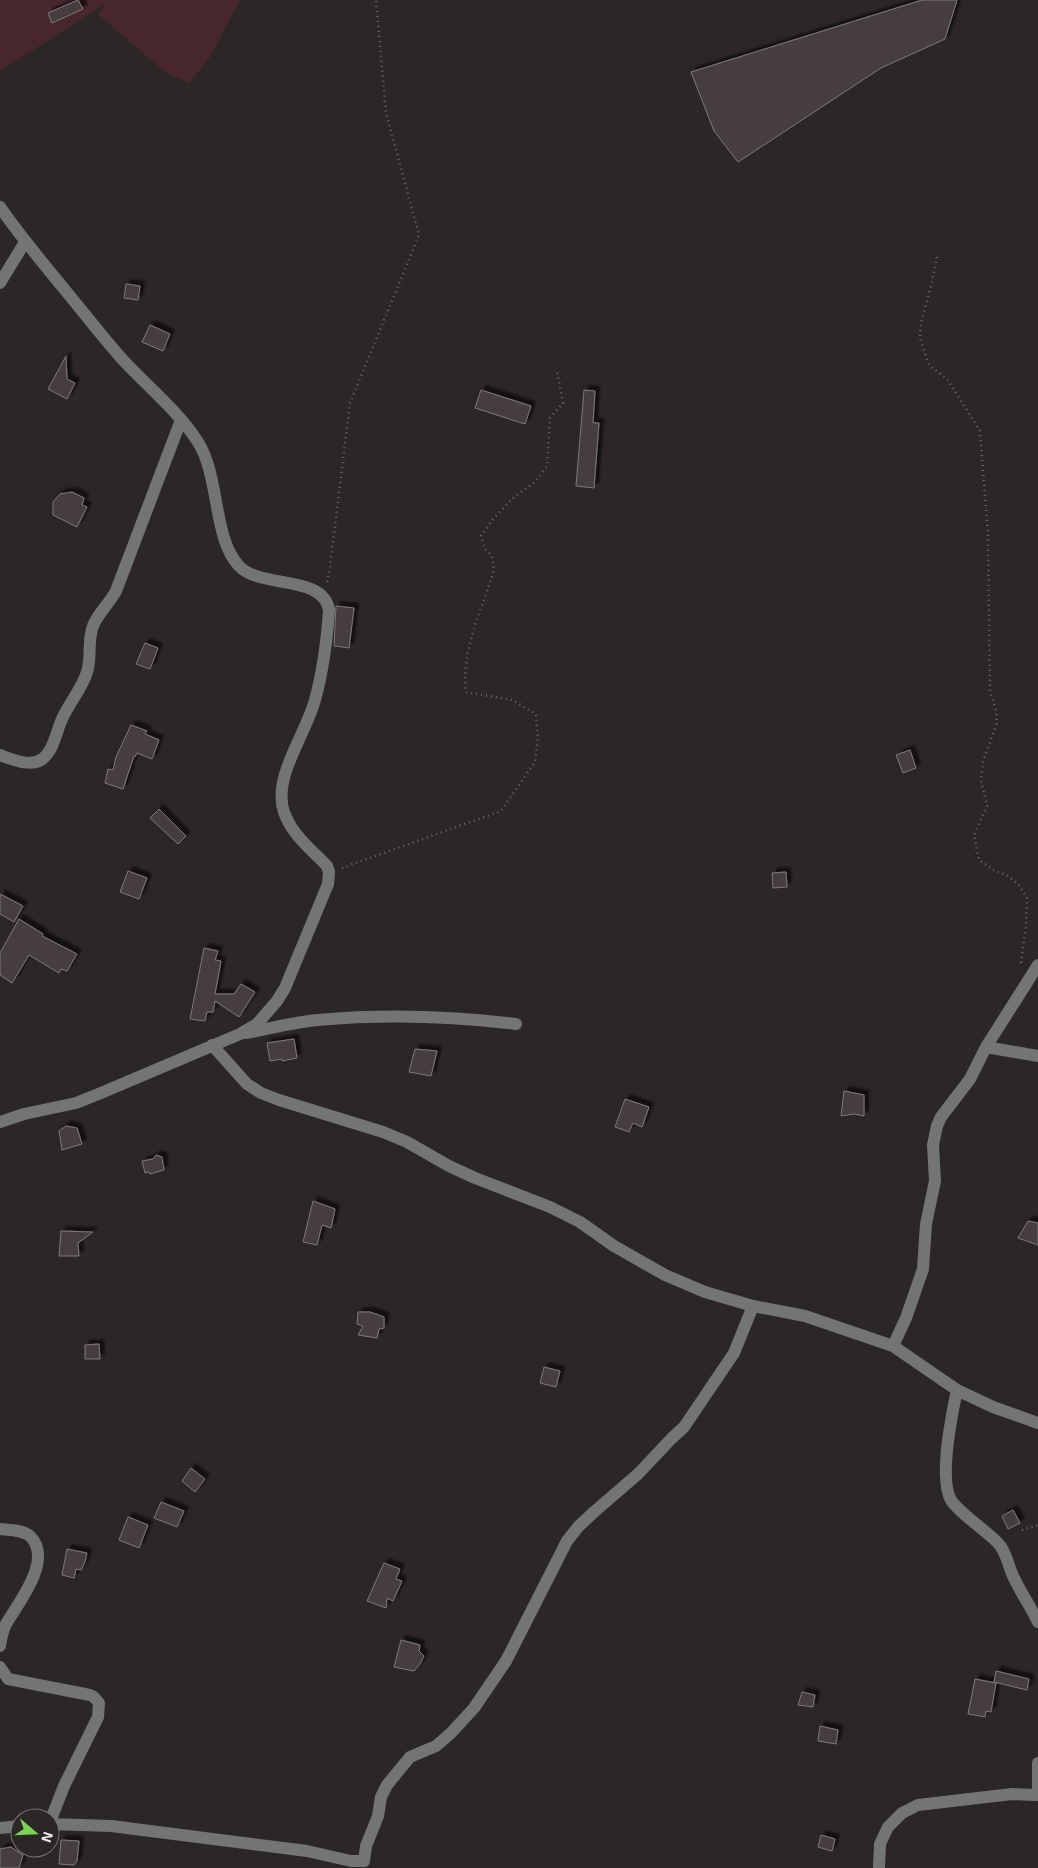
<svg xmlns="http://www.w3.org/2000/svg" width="1038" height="1868" font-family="'Exo 2',sans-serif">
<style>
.green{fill:#48272c}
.building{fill:#443e3f;stroke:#7f7979;filter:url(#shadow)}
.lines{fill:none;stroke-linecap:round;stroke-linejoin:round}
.path{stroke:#6d6868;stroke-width:2.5;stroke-dasharray:1 4;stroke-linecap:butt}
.minor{stroke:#737573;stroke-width:12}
</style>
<defs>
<filter id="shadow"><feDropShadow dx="4.5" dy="-4.5" stdDeviation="1" flood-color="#0009"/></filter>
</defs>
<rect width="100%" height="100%" fill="#2c2727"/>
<!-- green -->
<path class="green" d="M0 0H240L210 57 189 83 166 73 98 14 107 3 0 71Z"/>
<!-- building -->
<path class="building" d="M78 0 83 9 52 23 48 13Z
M922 0H957L945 39 881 68 738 162 714 131 691 72Z
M126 284 140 286 138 300 124 298Z
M150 325 170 334 163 351 142 342Z
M66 356 67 379 75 383 67 399 48 389Z
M481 390 531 406 525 424 475 408Z
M584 390 595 391 593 423H599L594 488 576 486Z
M72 492 84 498 82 505 87 507 77 527 53 515V502L60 494Z
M336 606 354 608 349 648 334 646Z
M145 643 158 648 150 669 136 664Z
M131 725 147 731 145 734 159 740 152 759 137 753 135 757 134 756 123 789 105 783 108 769 113 770 116 757Z
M910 750 916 768 903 773 896 755Z
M159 809 186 836 178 844 150 818Z
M128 871 147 878 139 899 120 892Z
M786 872 787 887 773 888 772 873Z
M0 894 23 906 14 922 0 914Z
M19 919 43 934 42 936 77 954 67 971 61 969 59 973 29 955 12 983 0 975V953Z
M204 948 218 951 215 960 221 961 215 994H234L241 984 255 992 239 1017 215 1001 213 1012H207L205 1021 190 1019Z
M294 1039 297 1058 282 1061V1059L270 1061 267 1043Z
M415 1049 437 1051 431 1076 409 1072Z
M844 1091 864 1095V1116L854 1114 841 1116Z
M625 1099 649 1107 642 1127 633 1123 629 1132 615 1127Z
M66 1126 77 1128 82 1144 62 1150 59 1131Z
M156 1155 162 1157 164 1170 150 1174 149 1172 145 1173 142 1161 153 1159Z
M313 1201 335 1209 331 1228 322 1225 317 1245 303 1242Z
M1028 1221 1038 1223V1245L1018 1238Z
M61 1231 93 1232 78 1243 79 1256H59Z
M358 1312H370L384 1317V1328L379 1329 377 1338 358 1335 363 1326 357 1324Z
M99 1344 100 1359H85V1345Z
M544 1367 560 1371 556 1387 540 1383Z
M191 1468 205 1479 195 1492 182 1481Z
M161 1502 184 1511 177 1527 154 1518Z
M1013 1510 1020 1523 1008 1529 1002 1516Z
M128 1517 148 1525 139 1548 119 1540Z
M67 1549 87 1553 85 1562 81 1570 76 1569 74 1578 62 1575Z
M384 1563 400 1569 396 1579 402 1581 393 1601 387 1598 386 1608 367 1601Z
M401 1640 420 1645 419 1651 424 1656 420 1664 414 1671 394 1667Z
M996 1671 1029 1679 1027 1690 994 1682Z
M975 1679 996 1683 991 1712 986 1711 985 1717 968 1714Z
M802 1692 815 1695 813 1707 798 1705Z
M820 1726 838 1730 836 1744 818 1741Z
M821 1835 835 1839 832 1851 818 1847Z
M61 1840 79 1841 77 1861 74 1865 59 1864Z
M11 1847 23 1855 19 1868H0V1849Z"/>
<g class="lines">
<!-- path -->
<path class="path" d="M937 257 931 286 921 323 920 339 929 365 947 379 980 431 988 534 990 691 996 710 997 723 983 761 981 780 987 806 974 835 979 860 995 871 1007 875 1018 884 1027 898 1026 925 1021 962 1023 964
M327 582 330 567 350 403 419 235 386 113 376 0
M342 868 501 811 535 762 538 738 536 714 512 700 466 692C461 651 482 609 494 570L492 556 485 549 481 536 493 519 514 497 535 482 547 466 550 418 563 403 557 371
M1022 1530 1038 1525"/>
<!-- minor -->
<path class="minor" d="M0 207C20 236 43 263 65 290 85 314 103 338 123 360 148 387 178 411 198 442 220 477 213 539 239 566 260 589 323 574 329 610 327 640 323 671 315 700 306 734 272 778 284 812 292 835 311 849 327 866L329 872 328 884 285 988 277 1001 257 1024 240 1034 101 1093 76 1103 24 1114 0 1122
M0 283 25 242
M0 755C11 759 29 767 41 760 54 751 56 732 62 719 69 703 82 689 87 672 92 657 87 641 93 626 98 613 109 604 116 591L181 420
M247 1033C271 1028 295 1022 318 1020 385 1014 450 1016 516 1024
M212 1045 247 1084 261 1093 279 1100 383 1132 407 1142 449 1166 475 1178 550 1207 580 1222 614 1246 665 1275 705 1292 753 1306 805 1316 893 1346 957 1390 993 1407 1038 1423
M986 1047 1038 1056
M893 1346 906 1318 923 1269 926 1224 935 1181 933 1145 937 1126 941 1117 970 1079 986 1047 1038 965
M957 1390C952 1414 937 1483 953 1503 966 1518 984 1529 998 1543 1007 1552 1008 1567 1014 1578 1021 1593 1031 1607 1038 1622
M0 1529C9 1530 23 1530 30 1536 54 1560 18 1603 6 1624 3 1630 1 1639 0 1646
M0 1667 8 1679 90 1695 94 1697 99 1703 98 1717 64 1786 50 1822
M1038 1763V1795
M50 1824 111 1826 307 1851 351 1861H364L366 1846 378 1816 381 1797 387 1785 410 1757 436 1746 451 1733 474 1708 506 1661 567 1541 578 1527 594 1512 638 1474 671 1439 684 1427 734 1353 753 1306
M0 1828 20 1826
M879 1868 880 1844 888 1827 902 1813 918 1805 1012 1794 1037 1795"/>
</g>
<!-- north arrow -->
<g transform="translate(35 1833) rotate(109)"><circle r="24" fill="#2c2727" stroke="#787474"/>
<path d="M0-4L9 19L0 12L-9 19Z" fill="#7dd154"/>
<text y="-8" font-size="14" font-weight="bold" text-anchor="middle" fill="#eae7e7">N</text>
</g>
</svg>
